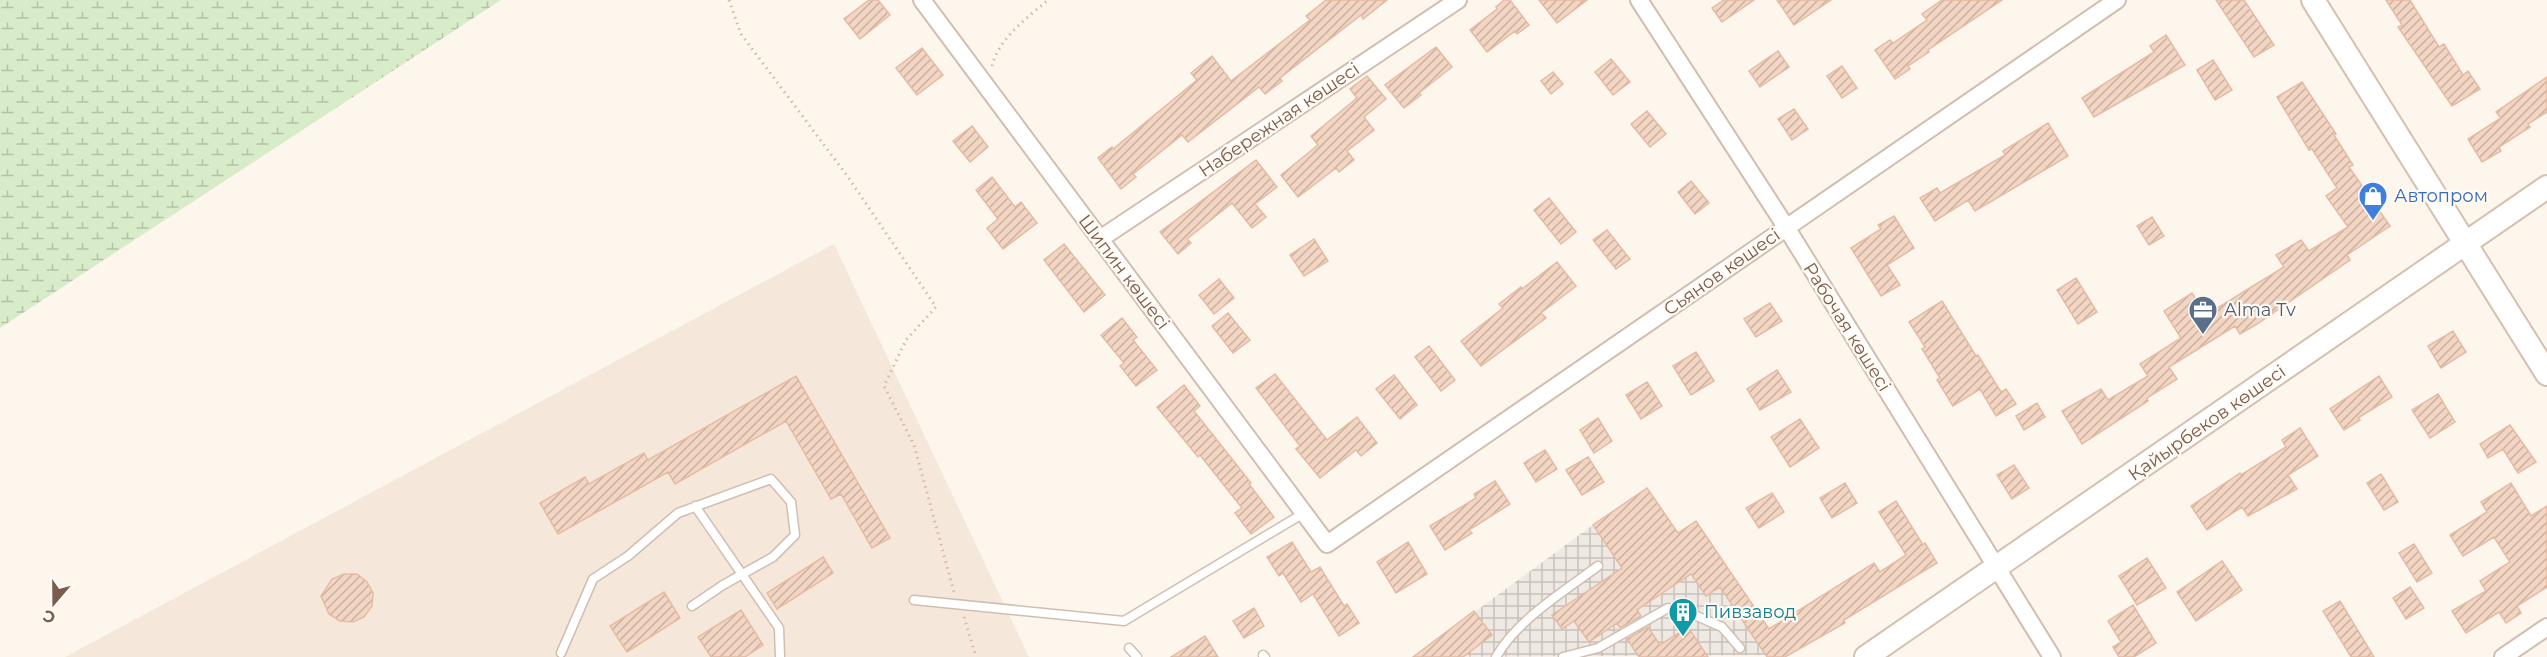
<svg xmlns="http://www.w3.org/2000/svg" width="2547" height="657" font-family="Montserrat,sans-serif">
<style>
.residential{fill:#f5e8da}
.industrial{fill:url(#industrial-grid)}
.wetland{fill:url(#wetland-marsh)}
.building{fill:url(#building-hatch);stroke:#e6bba3;stroke-width:1.5}
.lines{fill:none;stroke-linecap:round;stroke-linejoin:round}
.lane-casing{stroke:#d1beb0;stroke-width:11}
.street-casing{stroke:#d1beb0;stroke-width:20}
.secondary-casing{stroke:#d6c0b0;stroke-width:26}
.path{stroke:#d9b8a5;stroke-width:3;stroke-dasharray:1.5 4.5;stroke-linecap:butt}
.lane{stroke:#fff;stroke-width:8}
.street{stroke:#fff;stroke-width:16}
.secondary{stroke:#fff;stroke-width:22}
.labels{text-anchor:middle;stroke-width:4.5;stroke-linejoin:round;paint-order:stroke}
.street-label{font-size:18px;fill:#7a5c4d;stroke:#fffaf3}
.shop-label{font-size:18px;fill:#366cbe;stroke:#fffaf3;text-anchor:start}
.service-label{font-size:18px;fill:#4e5e75;stroke:#fffaf3;text-anchor:start}
.culture-label{font-size:18px;fill:#0d838f;stroke:#fffaf3;text-anchor:start}
</style>
<defs>
<pattern id="industrial-grid" width="8" height="8" patternUnits="userSpaceOnUse" patternTransform="scale(1.5)"><rect width="8" height="8" fill="#efe9e4"/><path d="M0 4h8M4 0v8" fill="none" stroke="#c7c0bb"/></pattern>
<pattern id="wetland-marsh" width="20" height="14" patternUnits="userSpaceOnUse" patternTransform="scale(1.5)"><rect width="20" height="14" fill="#d8ecc9"/><path d="M1 5h8M5 5V1M11 12h8M15 12V8" fill="none" stroke="#b4c2a5"/></pattern>
<pattern id="building-hatch" width="6" height="6" patternUnits="userSpaceOnUse" patternTransform="scale(1.5)"><rect width="6" height="6" fill="#f3d5c3"/><path d="M-1 1l2-2M0 6l6-6M5 7l2-2" fill="none" stroke="#cab0a1"/></pattern>
</defs>
<rect width="100%" height="100%" fill="#fdf6ec"/>
<!-- residential -->
<path class="residential" d="M834 244 1029 657H65Z"/>
<!-- industrial -->
<path class="industrial" d="M1647 488 1677 533 1696 521 1787 655 1413 657 1593 525Z"/>
<!-- wetland -->
<path class="wetland" d="M0 0H501L0 328Z"/>
<!-- building -->
<path class="building" d="M869 0H878L890 15 860 39 844 19Z
M1326 0H1387L1363 19 1361 15 1280 78 1282 81 1265 94 1259 87 1188 142 1182 135 1133 174 1136 177 1121 189 1098 158 1112 147 1113 149 1197 80 1191 73 1212 56 1231 81 1310 20 1306 16Z
M1504 0H1510L1529 25 1517 34 1515 31 1487 52 1470 30 1497 9 1496 7Z
M1539 0H1587L1557 23Z
M1724 0H1754L1722 22 1712 8Z
M1777 0H1831L1794 25Z
M1942 0H2002L1928 50 1929 52 1908 66 1910 69 1895 79 1875 50 1890 40 1893 43 1927 20 1922 14Z
M2216 0H2244L2274 45 2254 57Z
M2386 0H2410L2439 47 2444 44 2463 75 2468 71 2480 89 2452 106 2398 27 2402 25Z
M2166 35 2185 65 2094 117 2082 98 2154 52 2150 46Z
M1436 47 1452 67 1419 93 1421 95 1404 108 1385 85Z
M922 48 943 75 917 95 896 68Z
M1778 51 1789 67 1760 87 1749 71Z
M1611 59 1630 82 1613 95 1595 72Z
M2213 60 2232 90 2215 100 2197 70Z
M1842 66 1857 88 1842 98 1827 76Z
M1553 72 1563 84 1551 94 1541 81Z
M1367 76 1386 99 1364 117 1374 130 1347 151 1354 160 1339 172 1336 168 1298 197 1281 175 1318 145 1311 136 1357 98 1350 89Z
M2547 77V112L2528 124 2530 127 2499 147 2501 151 2482 162 2468 139 2501 118 2496 112Z
M2302 82 2336 134 2334 135 2353 165 2349 167 2390 226 2347 255 2350 260 2257 324 2240 334 2235 326 2169 367 2177 379 2147 398 2148 401 2082 444 2062 411 2101 389 2108 400 2148 376 2140 364 2181 338 2164 311 2192 293 2206 315 2284 267 2276 255 2301 240 2309 251 2348 227 2326 196 2337 188 2312 149 2309 150 2277 97Z
M1794 109 1808 129 1792 140 1778 119Z
M1647 111 1666 134 1650 147 1631 124Z
M2048 123 2068 156 1975 211 1968 200 1935 221 1920 198 1937 188 1940 193 1976 172 2005 155 2003 151Z
M972 126 988 147 970 162 953 141Z
M1256 160 1277 187 1255 204 1266 217 1252 228 1232 203 1187 239 1191 243 1178 254 1160 232Z
M992 177 1015 207 1021 202 1037 223 1003 249 987 228 998 219 976 190Z
M1691 181 1709 203 1695 214 1678 192Z
M1549 198 1576 232 1561 244 1534 210Z
M1894 216 1914 248 1887 265 1900 285 1881 296 1851 248 1881 229 1878 225Z
M2152 217 2164 236 2149 245 2137 226Z
M1607 230 1630 259 1616 269 1593 240Z
M1314 239 1328 261 1304 276 1290 255Z
M1064 244 1105 295 1084 312 1044 260Z
M1557 262 1576 286 1541 313 1546 318 1481 366 1461 341 1503 308 1499 304 1521 287 1522 289Z
M2076 278 2097 312 2078 324 2057 290Z
M1219 279 1234 298 1214 314 1199 295Z
M1942 301 1976 356 1978 355 2001 392 2006 389 2016 404 1996 416 1980 389 1953 406 1937 380 1940 378 1922 349 1925 347 1909 322Z
M1770 303 1782 321 1756 337 1744 319Z
M1228 313 1250 340 1233 353 1212 326Z
M1122 318 1137 337 1133 340 1157 370 1136 386 1120 366 1124 363 1101 335Z
M2453 331 2466 352 2441 368 2428 346Z
M1429 346 1455 380 1441 391 1415 357Z
M1696 352 1714 381 1691 395 1673 366Z
M1777 370 1791 392 1760 410 1747 389Z
M1275 374 1327 440 1357 417 1377 443 1361 456 1356 450 1320 478 1296 449 1300 446 1256 388Z
M1394 375 1417 405 1400 419 1376 389Z
M796 376 890 538 872 548 841 494 831 499 786 421 675 484 668 472 558 534 540 503 585 477 589 484 644 453 648 460Z
M2379 376 2392 397 2358 418 2360 420 2344 430 2330 409Z
M1647 382 1662 406 1641 419 1626 395Z
M1184 385 1200 406 1194 411 1251 483 1249 484 1274 517 1251 534 1235 513 1242 508 1200 455 1198 457 1157 407Z
M2438 394 2455 422 2430 438 2412 410Z
M2037 403 2045 417 2024 430 2016 416Z
M1598 418 1612 441 1594 453 1580 430Z
M1800 419 1819 448 1790 467 1771 437Z
M2510 425 2536 462 2518 473 2503 449 2488 458 2480 444Z
M2300 428 2318 456 2288 475 2297 489 2248 516 2242 507 2207 530 2191 506 2240 473 2241 475 2286 447 2282 440Z
M1545 450 1557 469 1536 482 1524 463Z
M1588 457 1604 482 1582 495 1566 470Z
M2014 465 2029 488 2012 499 1997 475Z
M2381 474 2398 502 2384 510 2367 483Z
M1495 481 1510 504 1469 530 1472 533 1445 550 1430 526 1476 498 1474 494Z
M1845 483 1857 503 1832 518 1820 498Z
M2511 483 2531 516 2547 506V587L2517 606 2521 613 2506 623 2499 612 2466 633 2452 611 2486 591 2480 581 2510 562 2494 537 2463 556 2450 535 2487 512 2481 502Z
M1647 488 1678 533 1696 521 1769 629 1874 563 1880 572 1906 555 1879 512 1896 501 1923 545 1925 543 1937 563 1844 620 1845 623 1785 657H1767L1720 587 1706 596 1691 574 1637 610 1641 616 1620 628 1617 623 1589 642 1574 621 1562 629 1552 615 1622 568 1593 525Z
M1772 493 1784 512 1759 528 1746 508Z
M1292 542 1311 572 1320 567 1344 606 1347 604 1359 623 1339 636 1313 594 1301 602 1283 573 1279 576 1267 557Z
M1408 542 1427 574 1396 593 1377 562Z
M2414 544 2432 573 2417 582 2399 553Z
M823 557 833 573 777 609 767 593Z
M2147 558 2166 588 2137 605 2119 576Z
M2222 561 2242 590 2196 621 2177 592Z
M344 574H357L367 582 373 593 372 606 364 617 353 622 340 621 329 614 321 596 332 579Z
M2410 587 2424 608 2406 619 2393 598Z
M664 592 680 618 627 652 610 626Z
M2340 601 2374 657H2351L2323 611Z
M2133 605 2156 643 2134 657H2119L2113 647 2121 642 2108 621Z
M1254 608 1264 626 1244 638 1233 621Z
M741 610 763 645 745 657H711L698 637Z
M1474 611 1492 635 1463 657H1413Z
M1648 627 1660 645 1688 627 1708 657H1639L1627 639Z
M1205 636 1218 657H1171Z"/>
<g class="lines">
<!-- lane casing -->
<g class="lane-casing">
<path id="lane" d="M695 506 779 628 780 657
M914 600 1124 621 1304 513
M1129 648 1137 657
M561 653 593 579 628 556 678 513 771 479 791 502 795 535 773 557 723 585 692 606
M1263 655 1265 657
M1496 657C1518 619 1563 592 1598 566
M1563 657 1598 648 1668 608 1692 614 1722 627 1740 648"/>
</g>
<!-- street casing -->
<g class="street-casing">
<path id="street" d="M922 0 1327 544 2117 0
M1639 0 1786 227 2052 657
M1100 239 1458 0
M2503 657 2547 627"/>
</g>
<!-- secondary casing -->
<g class="secondary-casing">
<path id="secondary" d="M2313 0 2547 374
M1866 657 2547 187"/>
</g>
<!-- path -->
<path class="path" d="M729 0 741 34 848 177 936 307 906 340 884 386 914 445 954 592
M992 66C999 38 1027 18 1048 0
M964 617 976 657"/>
<!-- lane -->
<use href="#lane" class="lane"/>
<!-- street -->
<use href="#street" class="street"/>
<!-- secondary -->
<use href="#secondary" class="secondary"/>
</g>
<!-- icons -->
<defs>
<g id="shop-pin" transform="scale(1.5)"><path d="M0 17L-7.5 6A9.5 9.5 0 1 1 7.5 6Z" fill="#3f7fe0" stroke="#fffaf3"/><path d="M-5-2.5h2.3a2.7 3.5 0 0 1 5.4 0H5L5.5 6h-11ZM-1.5-2.5h3a1.5 2.3 0 0 0-3 0Z" fill="#fff"/></g>
<g id="office-pin" transform="scale(1.5)"><path d="M0 17L-7.5 6A9.5 9.5 0 1 1 7.5 6Z" fill="#5c6f8a" stroke="#fffaf3"/><path d="M-6-3h4V-5.5h4V-3h4V5H-6ZM-1-4.5V-3h2v-1.5ZM-6 0V1H6V0Z" fill="#fff"/></g>
<g id="building-pin" transform="scale(1.5)"><path d="M0 17L-7.5 6A9.5 9.5 0 1 1 7.5 6Z" fill="#0f9aa8" stroke="#fffaf3"/><path d="M-4-6H4V6H1V3H-1V6H-4ZM-2.5-4.3h1.7v1.8h-1.7ZM.8-4.3h1.7v1.8H.8ZM-2.5-1h1.7V.8h-1.7ZM.8-1h1.7V.8H.8Z" fill="#fff"/></g>
</defs>
<g fill-rule="evenodd">
<use href="#shop-pin" x="2373" y="196"/>
<use href="#office-pin" x="2203" y="310"/>
<use href="#building-pin" x="1683" y="612"/>
</g>
<g class="labels">
<!-- street labels -->
<g class="street-label">
<text transform="translate(1279 120) rotate(-34)" y="6">Набережная көшесі</text>
<text transform="translate(1124 272) rotate(53)" y="6">Шипин көшесі</text>
<text transform="translate(1722 272) rotate(-35)" y="6">Сьянов көшесі</text>
<text transform="translate(1847 327) rotate(58)" y="6">Рабочая көшесі</text>
<text transform="translate(2207 423) rotate(-35)" y="6">Қайырбеков көшесі</text>
</g>
<!-- shop labels -->
<g class="shop-label">
<text x="2394" y="202">Автопром</text>
</g>
<!-- service labels -->
<g class="service-label">
<text x="2224" y="316">Alma Tv</text>
</g>
<!-- culture labels -->
<g class="culture-label">
<text x="1704" y="618">Пивзавод</text>
</g>
</g>
<!-- north arrow -->
<g transform="translate(54 603) rotate(200)" stroke="#fffaf3" stroke-width="4.5" paint-order="stroke">
<path d="M0-4.5L10 22L0 15L-10 22Z" fill="#7a5c4d"/>
<text y="-9" font-size="16" font-weight="bold" text-anchor="middle" fill="#7a5c4d">С</text>
</g>
</svg>
